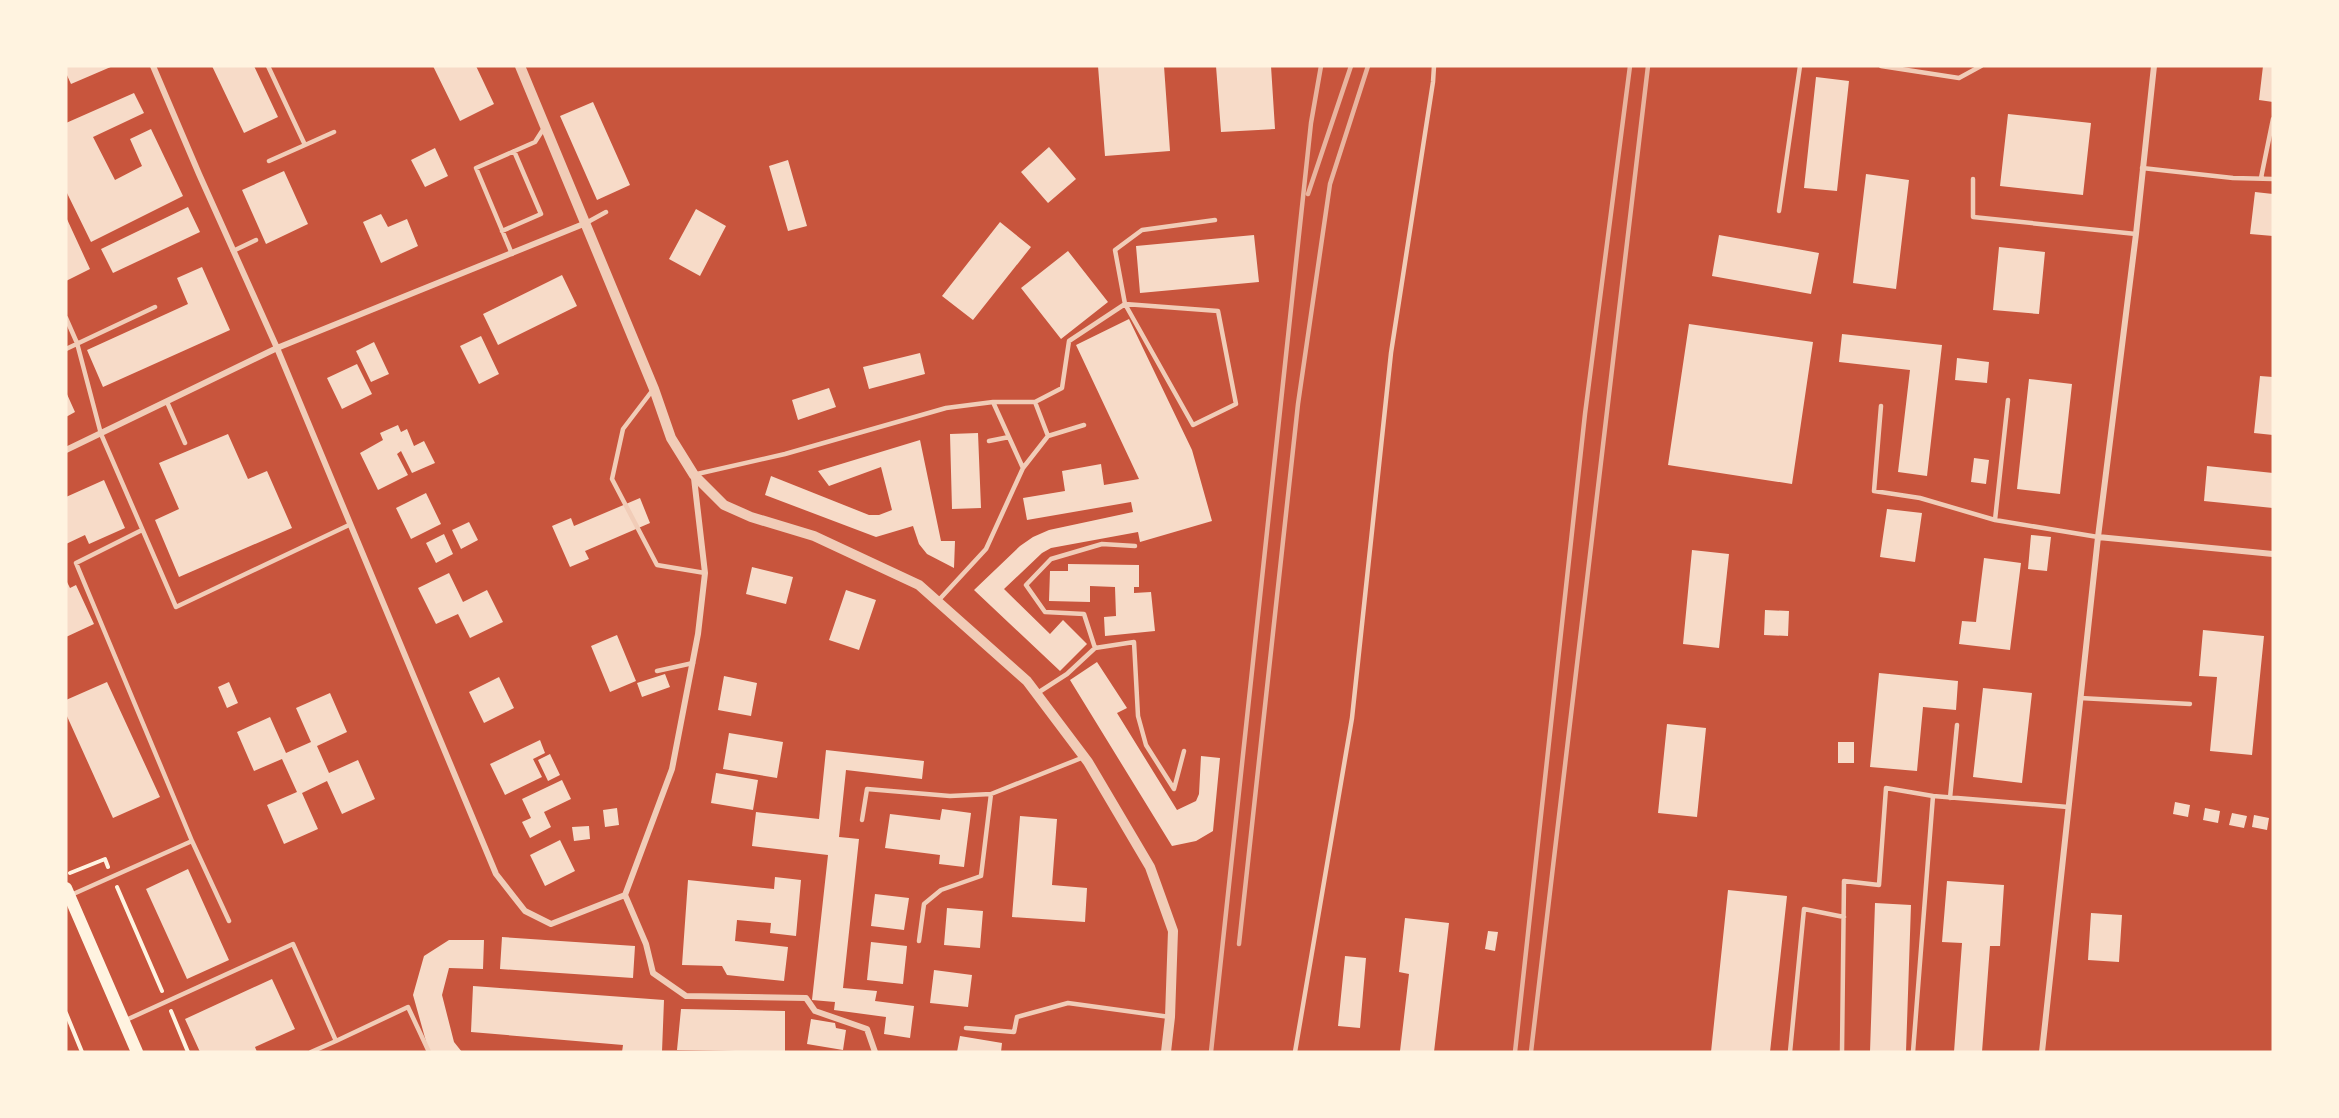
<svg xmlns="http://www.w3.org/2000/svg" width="2339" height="1118" font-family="'Playfair Display',serif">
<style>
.building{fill:#f7dbc8}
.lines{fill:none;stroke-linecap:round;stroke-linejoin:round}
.path{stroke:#fff3e0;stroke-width:4}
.service{stroke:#f1ccb7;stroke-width:4.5}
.minor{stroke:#f1ccb7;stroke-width:6}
.tertiary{stroke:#f1ccb7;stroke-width:10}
.secondary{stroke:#fff3e0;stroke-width:12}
.rail{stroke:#e9b49f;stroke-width:4.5}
</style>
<rect width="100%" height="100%" fill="#c8553d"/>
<!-- building -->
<path class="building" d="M66 66H113L71 84 66 73Z
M212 66H254L278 117 244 133Z
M433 66H476L494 104 460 121Z
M1098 66H1164L1170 151 1105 156Z
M1216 66H1271L1275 129 1221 132Z
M2263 66H2273V102L2259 100Z
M1816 77 1849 81 1837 191 1804 188Z
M134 93 144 113 93 137 115 180 142 166 130 139 151 129 183 196 91 242 66 191V123Z
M593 102 630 185 597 200 560 116Z
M2008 114 2091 123 2083 195 2000 186Z
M1049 147 1076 179 1048 203 1021 172Z
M435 148 448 176 425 187 411 160Z
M788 160 807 226 788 231 769 166Z
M284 171 308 224 266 244 242 190Z
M1866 174 1909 180 1896 289 1853 283Z
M2255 192 2273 194V236L2250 234Z
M188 207 200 232 113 273 101 249Z
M696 209 726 226 700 276 669 259Z
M381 214 388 227 407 219 418 246 381 263 363 222Z
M66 217 90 269 66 281Z
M1000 222 1031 247 973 320 942 296Z
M1254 235 1259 282 1140 293 1136 246Z
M1719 235 1819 253 1811 294 1712 276Z
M1999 247 2045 252 2039 314 1993 310Z
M1068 251 1108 302 1061 339 1021 288Z
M202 267 230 330 103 387 87 350 188 304 177 278Z
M562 275 577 306 498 345 483 314Z
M1129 319 1192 450 1212 521 1140 542 1138 532 1051 548 1042 553 1004 589 1050 634 1063 620 1087 644 1060 671 974 590 1020 546 1033 537 1049 530 1133 512 1131 502 1027 520 1023 498 1065 491 1062 471 1101 464 1104 485 1139 479 1076 345Z
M1689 324 1813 342 1792 484 1668 465Z
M1842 334 1942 345 1927 476 1898 472 1910 370 1839 362Z
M481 336 499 374 479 384 460 346Z
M374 342 389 374 371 382 356 351Z
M920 353 925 374 869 389 863 367Z
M1957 358 1989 362 1987 383 1955 380Z
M357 364 372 394 342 409 327 378Z
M2260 376 2273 377V435L2254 433Z
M2029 379 2072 384 2060 494 2017 489Z
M829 388 836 407 798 420 792 400Z
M66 392 75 412 66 417Z
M398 425 401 432 407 429 414 446 424 441 435 463 412 473 401 451 397 454 408 475 378 490 360 453 383 440 380 433Z
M978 433 981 508 952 509 950 434Z
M228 434 248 479 267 471 292 528 179 577 155 520 179 509 159 463Z
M920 440 941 541H955L954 568 927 554 919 544 913 526 876 537 765 495 771 476 869 515H879L892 510 881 467 829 486 818 471Z
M1974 458 1989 460 1986 484 1971 482Z
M2207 466 2273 473V508L2204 501Z
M104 480 125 528 89 544 85 535 66 544V497Z
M426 493 441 524 411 539 396 508Z
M640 498 650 523 585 551 589 559 570 567 552 526 571 518 574 526Z
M1887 509 1922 513 1915 562 1880 557Z
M469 522 478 540 461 549 452 530Z
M444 534 453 554 436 563 426 543Z
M2031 535 2051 537 2047 571 2028 569Z
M1692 550 1729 554 1719 648 1683 644Z
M1984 558 2021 563 2010 650 1959 644 1962 621 1976 622Z
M1068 564 1139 565V587H1134V593L1151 592 1155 631 1105 636 1104 617 1116 616 1115 587 1090 586V602L1049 601 1050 571H1068Z
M752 567 793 577 786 604 746 594Z
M449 573 463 602 487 590 503 622 470 638 458 614 436 624 418 588Z
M66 580 70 588 76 585 94 624 66 637Z
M846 590 876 600 859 650 829 640Z
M1765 610 1789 611 1788 636 1764 635Z
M2203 630 2264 636 2252 755 2210 751 2217 677 2199 676Z
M617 635 636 681 610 692 591 646Z
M1097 662 1127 708 1117 713 1177 810 1196 801 1199 794 1201 756 1220 758 1213 831 1196 841 1172 846 1070 680Z
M1879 673 1958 681 1956 710 1923 707 1917 771 1870 767Z
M665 674 670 687 642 697 637 683Z
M724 676 757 683 751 716 718 710Z
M499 677 514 708 484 723 469 692Z
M107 682 160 797 113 818 66 714V700Z
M229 682 238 703 227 708 218 687Z
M1983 688 2032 693 2022 783 1973 777Z
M330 693 347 732 317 746 329 773 358 760 375 799 342 814 327 781 302 793 318 829 284 844 267 805 297 792 282 759 254 771 237 732 270 717 286 753 311 742 296 708Z
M1667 724 1706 728 1697 817 1658 813Z
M729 733 783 742 777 778 723 769Z
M540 740 545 753 533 759 542 777 505 795 490 764Z
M1838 742H1854V763H1838Z
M826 750 924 761 922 779 846 770 839 837 859 839 843 988 877 991 875 1001 914 1006 910 1038 884 1034 886 1017 834 1010 835 1002 812 1000 828 855 752 846 756 812 819 819Z
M550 754 560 775 548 781 538 760Z
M716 773 758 780 753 810 711 803Z
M562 780 571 799 544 812 551 827 530 838 522 822 531 818 522 799Z
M2175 802 2190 805 2188 817 2173 814Z
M617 808 619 825 605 827 603 810Z
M2205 808 2220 811 2218 823 2203 820Z
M942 809 971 813 964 867 939 864 940 855 885 848 890 814 940 820Z
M2232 813 2247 816 2244 828 2229 825Z
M2254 815 2269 818 2267 830 2252 827Z
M1020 816 1057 819 1052 885 1087 888 1085 922 1012 917Z
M589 826 590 839 574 841 572 827Z
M560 840 575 871 545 886 530 855Z
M188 869 229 960 187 979 146 889Z
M775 877 801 880 796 936 770 933 771 923 737 920 735 941 788 947 784 981 727 975 722 966 682 965 688 880 774 889Z
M1947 881 2004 885 2000 946H1990L1982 1052H1954L1962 943 1942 942Z
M1728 890 1787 896 1770 1052H1711Z
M875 894 909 898 904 930 871 926Z
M1875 903 1911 905 1906 1052H1870Z
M947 908 983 911 980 948 944 945Z
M2091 913 2122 915 2119 962 2088 960Z
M1405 918 1449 923 1434 1052 1400 1051 1409 974 1399 972Z
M1488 931 1498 932 1495 951 1485 949Z
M502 937 635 946 633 978 500 969Z
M449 940H484L483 969 449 968 442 995 454 1042 462 1052H429L413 995 424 956Z
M871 942 907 946 903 984 867 980Z
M1345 956 1366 958 1360 1028 1338 1026Z
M934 970 972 975 968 1007 930 1003Z
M272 979 295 1029 255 1047 257 1052H200L185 1019Z
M473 986 664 1000 662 1052H622L623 1045 471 1032Z
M681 1009 785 1011V1052L677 1050Z
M811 1019 835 1023 836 1028 846 1030 843 1050 807 1044Z
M960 1036 1002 1043 1001 1052H957Z"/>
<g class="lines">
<!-- path -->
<path class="path" d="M70 873 105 859 108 867
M117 887 162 991
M171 1011 188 1052
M66 1013 82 1052"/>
<!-- service -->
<path class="service" d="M268 66 305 145 269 161
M1881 66 1959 78 1981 66
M305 145 334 132
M2142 168 2233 178 2273 179
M2261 178 2273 119
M1973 179V217L2136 234
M1779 211 1800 66
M586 223 606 212
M502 231 541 214 514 151
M233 251 256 240
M512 254 476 168 535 142 544 128
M1125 304 1218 311 1236 404 1193 425Z
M66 318 77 343 101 434 176 607 349 525
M66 349 155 307
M652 391 623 429 612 479 657 565 705 573
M2008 400 1995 520 2098 537
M167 402 185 443
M993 402 1023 468
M1035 402 1062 388 1069 341 1125 304 1115 250 1142 230 1215 220
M1881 406 1874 491 1920 498 1995 520
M1048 436 1084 425
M989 441 1009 437
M697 474 785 454 946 408 993 402H1035L1048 436 1023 468 986 549 937 602
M1095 648 1134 642 1138 716 1146 745 1174 789 1184 751
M657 671 693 663
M1036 694 1067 674 1095 648 1084 614 1045 612 1026 585 1051 559 1102 544 1135 546
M2080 698 2190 704
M1950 798 1957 725
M862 820 867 789 950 796 991 794
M192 841 229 921
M71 895 192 841 76 563 142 530
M919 941 924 904 941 890 981 876 991 794 1084 757
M126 1020 293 944 336 1041 311 1052
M966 1028 1014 1032 1017 1017 1068 1003 1170 1017
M336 1041 408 1007 429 1052
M1295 1052 1352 718 1391 353 1433 82 1434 66
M1790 1052 1804 909 1844 917
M1842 1052 1844 881 1879 885 1886 788 1933 796
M1913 1052 1933 796 2068 807"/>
<!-- minor -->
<path class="minor" d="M153 66 199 174 277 348 496 874 525 911 551 924 625 895 672 769 698 634 705 573 694 478
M66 450 277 348 586 223
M2098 537 2273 554
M625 895 646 944 653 973 686 996 806 998 815 1011 867 1029 875 1052
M2042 1052 2098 537 2136 234 2154 66"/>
<!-- tertiary -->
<path class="tertiary" d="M520 66 654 389 671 438 694 475 724 505 751 517 814 536 919 585 1027 681 1088 762 1150 867 1173 931 1170 1017 1166 1052"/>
<!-- secondary -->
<path class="secondary" d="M66 888 137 1052"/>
<!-- rail -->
<path class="rail" d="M1308 194 1351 66
M1239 944 1298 404 1330 184 1368 66
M1211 1052 1311 123 1321 66
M1515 1052 1585 414 1630 66
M1531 1052 1648 66"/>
</g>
<!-- border -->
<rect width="2339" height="1118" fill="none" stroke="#fff3e0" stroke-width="135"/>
</svg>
